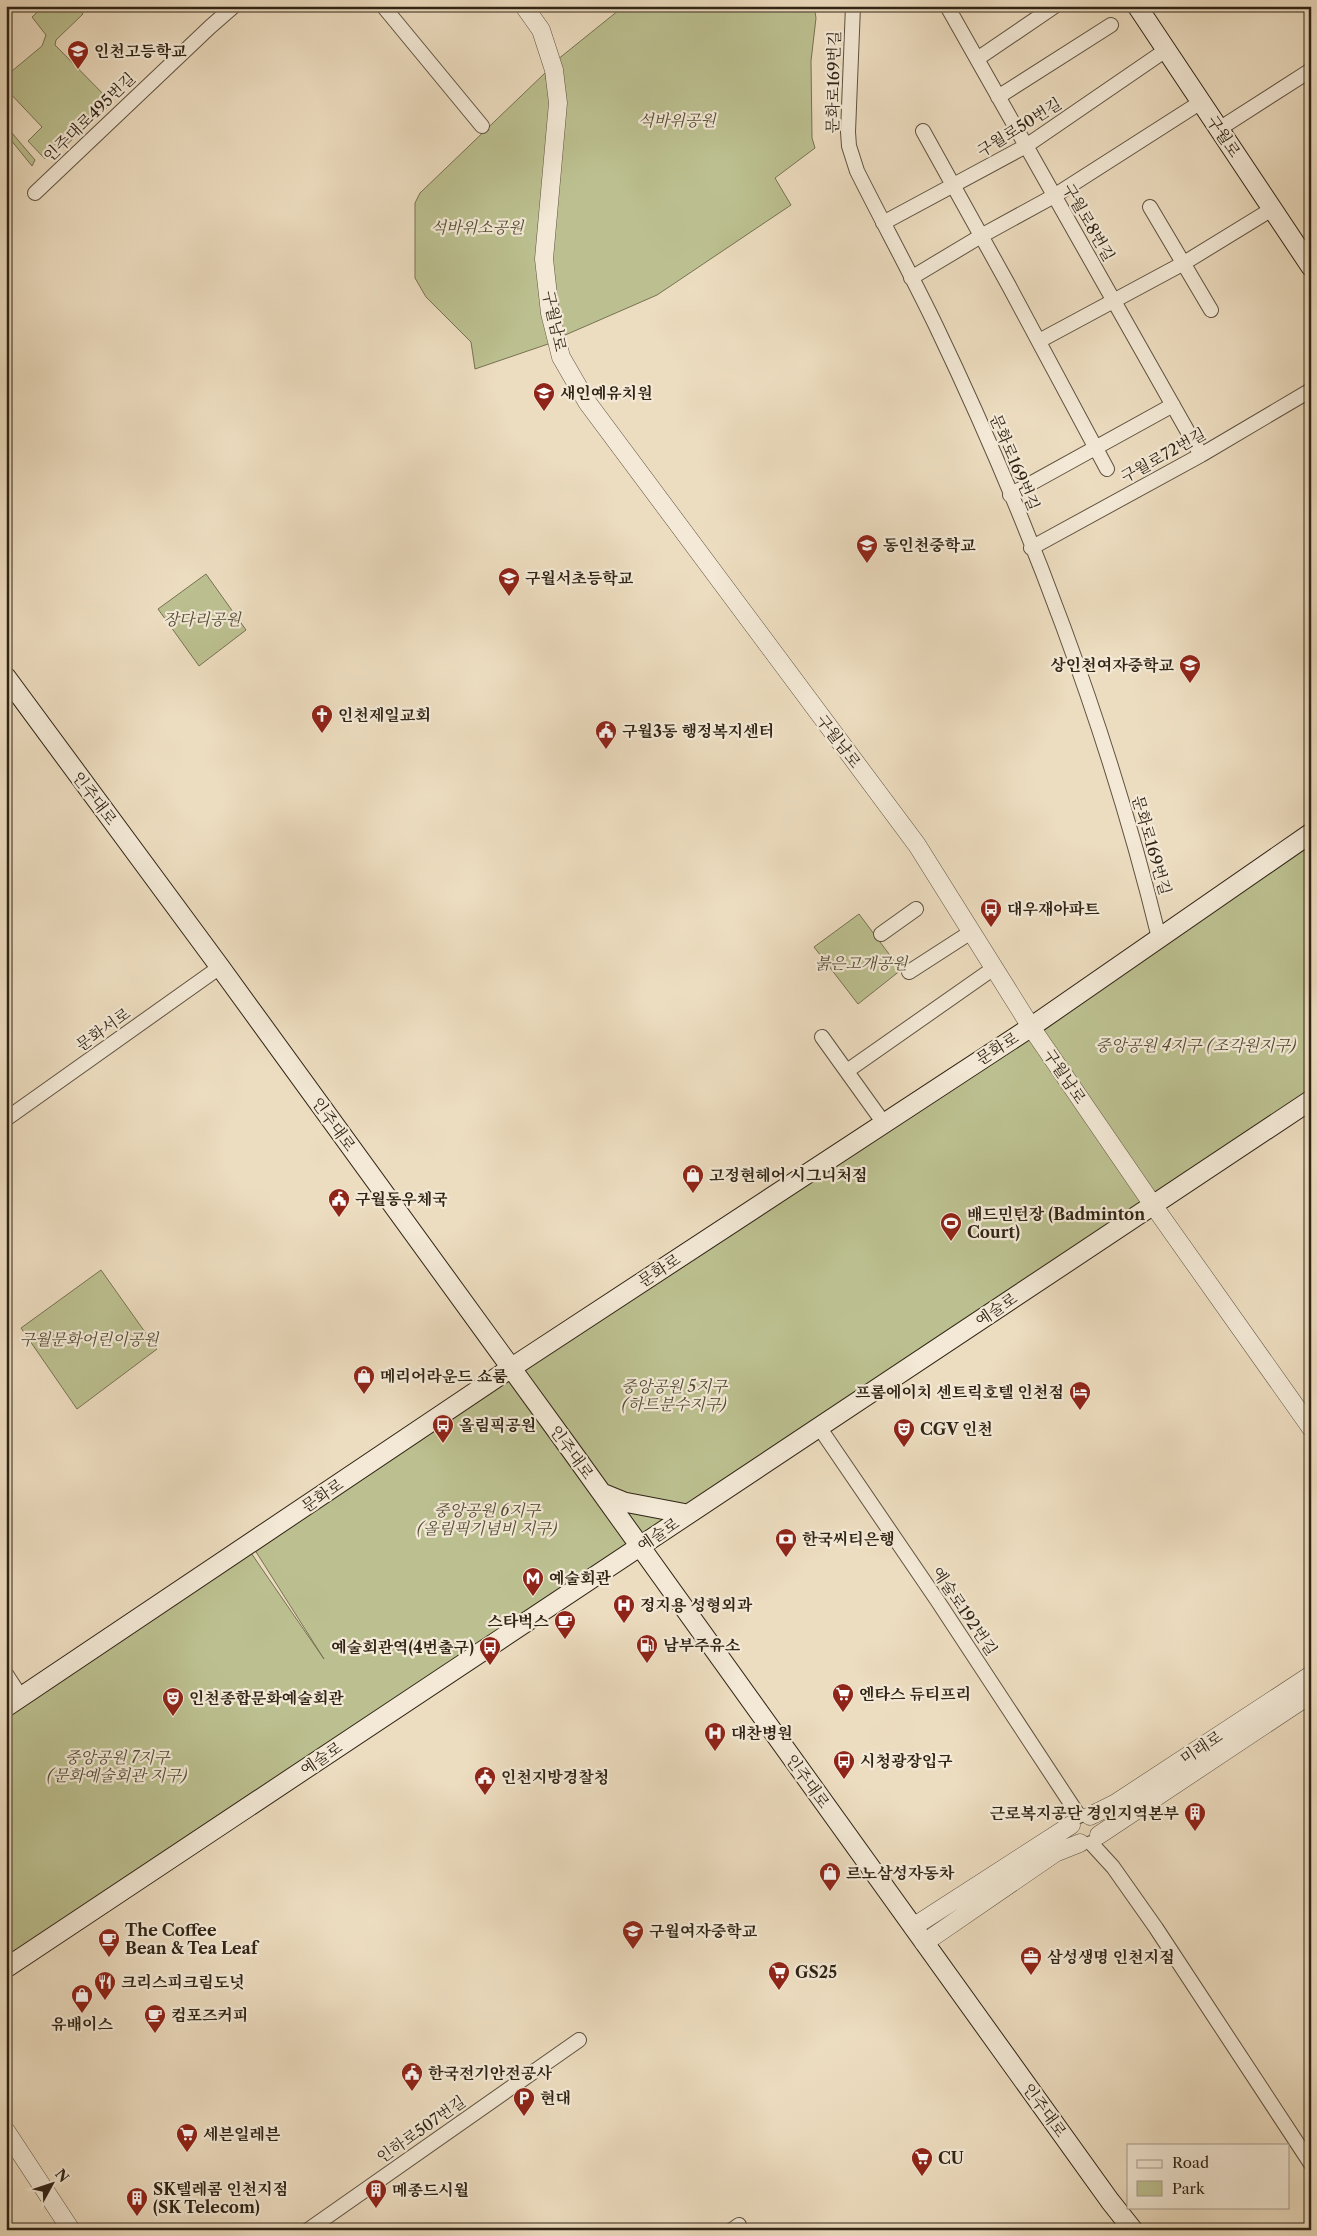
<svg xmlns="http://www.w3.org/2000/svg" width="1317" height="2236" font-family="'Libre Caslon Text','Noto Serif KR',serif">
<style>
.green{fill:#bcc090;stroke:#767252}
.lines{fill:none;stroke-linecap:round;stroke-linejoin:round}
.minor-casing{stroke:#5f5240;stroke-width:16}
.tertiary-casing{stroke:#5f5240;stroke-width:19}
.secondary-casing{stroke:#302415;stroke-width:21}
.minor{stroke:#f3e9d6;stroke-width:14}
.tertiary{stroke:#f3e9d6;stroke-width:18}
.secondary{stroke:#f3e9d6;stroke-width:19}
.labels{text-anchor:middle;stroke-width:4.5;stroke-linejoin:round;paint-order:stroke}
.poi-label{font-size:16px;font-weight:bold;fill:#302415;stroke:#f3e9d6;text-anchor:start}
.street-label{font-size:16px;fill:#302415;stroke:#f3e9d6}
.park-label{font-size:16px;font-style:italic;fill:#534b34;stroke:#f3e9d6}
</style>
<rect width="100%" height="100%" fill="#edddc0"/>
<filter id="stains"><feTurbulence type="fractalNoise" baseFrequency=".004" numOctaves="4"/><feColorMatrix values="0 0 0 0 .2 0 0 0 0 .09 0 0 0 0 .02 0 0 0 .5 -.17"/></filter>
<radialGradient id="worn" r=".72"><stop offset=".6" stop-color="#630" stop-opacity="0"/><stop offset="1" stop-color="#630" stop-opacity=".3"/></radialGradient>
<!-- green -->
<path class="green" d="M44 6H77L83 14 56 40 55 45 112 103 63 148 59 144 45 159 28 141 42 127 6 89V76L42 46 46 35 32 17Z
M624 6H814L816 18 811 61 812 138 815 148 775 178 791 205 657 295 563 336 550 254 557 60Z
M545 73 551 103V343L475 369 471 342 426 297 415 278V203L420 193Z
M6 126 35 160 32 166 6 134Z
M206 574 246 630 199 666 158 609Z
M1311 833V1100L6 1968V1712L249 1550 324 1659 253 1547 519 1369 1029 1034 1039 1039 1048 1015Z
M859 914 901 970 858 1004 814 947Z
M101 1270 157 1349 77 1409 21 1328Z"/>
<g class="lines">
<!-- minor casing -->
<g class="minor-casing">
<path id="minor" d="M383 6 482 126
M853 6 848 132 849 146 857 171C883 223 911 274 936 326 1028 518 1109 732 1159 938
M947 6 1201 455
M977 59 1055 6
M998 97 1111 25
M1219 129 1311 70
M923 131 1009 286 1107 469
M35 193 210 27 234 6
M1150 207 1211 310
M883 223 1026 146 1166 50
M911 278 981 236 1054 196 1201 102
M1039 341 1184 263 1272 209
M1010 495 1173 405
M1031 548 1201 455 1311 390
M881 934 916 909
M909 972 971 932
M822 1037 883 1122
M847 1071 994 968
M6 1119 220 967
M819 1427 937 1600 1079 1816
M6 1674 21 1697
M1091 1843 1113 1867 1156 1928 1311 2164
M308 2230 579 2040
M732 2230 739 2225"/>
</g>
<!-- tertiary casing -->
<g class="tertiary-casing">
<path id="tertiary" d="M524 6 541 30 554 70 558 103 544 259 550 313 561 357 587 402 917 845 1031 1027 1153 1205 1311 1428
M1090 1816 1116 1803 1311 1675
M1099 1835 1311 1694
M913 1927 1071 1825
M924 1943 1055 1853 1080 1843
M6 2131 71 2230"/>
</g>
<!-- secondary casing -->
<g class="secondary-casing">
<path id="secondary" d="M1137 6 1311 267
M6 677 220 967 573 1453 1110 2201 1133 2230
M602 1493 624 1502 687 1514
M6 1707 511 1368 1031 1027 1311 833
M6 1968 1311 1100"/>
</g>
<!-- minor -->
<use href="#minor" class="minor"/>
<!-- tertiary -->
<use href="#tertiary" class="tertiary"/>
<!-- secondary -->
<use href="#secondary" class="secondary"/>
</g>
<!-- icons -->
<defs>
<g id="school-pin" transform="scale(1.125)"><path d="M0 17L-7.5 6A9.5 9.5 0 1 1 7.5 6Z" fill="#8f2418" stroke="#f3e9d6"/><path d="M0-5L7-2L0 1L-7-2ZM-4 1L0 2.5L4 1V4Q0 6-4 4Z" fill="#fff"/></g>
<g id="church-pin" transform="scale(1.125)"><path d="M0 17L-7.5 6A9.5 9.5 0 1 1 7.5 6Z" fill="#8f2418" stroke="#f3e9d6"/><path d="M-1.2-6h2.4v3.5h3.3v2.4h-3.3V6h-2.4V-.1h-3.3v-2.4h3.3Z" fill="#fff"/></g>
<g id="civic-pin" transform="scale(1.125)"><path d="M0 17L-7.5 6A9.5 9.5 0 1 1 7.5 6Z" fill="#8f2418" stroke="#f3e9d6"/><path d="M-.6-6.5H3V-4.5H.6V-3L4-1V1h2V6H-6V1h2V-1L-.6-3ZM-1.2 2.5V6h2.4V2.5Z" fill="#fff"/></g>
<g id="bus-pin" transform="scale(1.125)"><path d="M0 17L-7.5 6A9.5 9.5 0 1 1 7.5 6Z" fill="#8f2418" stroke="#f3e9d6"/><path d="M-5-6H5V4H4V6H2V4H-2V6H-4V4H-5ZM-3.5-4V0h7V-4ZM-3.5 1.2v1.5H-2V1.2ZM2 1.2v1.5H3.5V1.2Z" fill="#fff"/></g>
<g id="shop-pin" transform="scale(1.125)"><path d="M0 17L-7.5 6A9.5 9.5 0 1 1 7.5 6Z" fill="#8f2418" stroke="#f3e9d6"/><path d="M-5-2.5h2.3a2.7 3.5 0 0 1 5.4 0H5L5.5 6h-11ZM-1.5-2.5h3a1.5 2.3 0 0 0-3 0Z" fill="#fff"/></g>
<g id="stadium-pin" transform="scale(1.125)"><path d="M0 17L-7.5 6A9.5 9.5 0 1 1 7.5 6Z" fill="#8f2418" stroke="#f3e9d6"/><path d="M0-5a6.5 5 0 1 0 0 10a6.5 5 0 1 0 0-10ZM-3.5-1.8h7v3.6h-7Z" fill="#fff"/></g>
<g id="hotel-pin" transform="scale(1.125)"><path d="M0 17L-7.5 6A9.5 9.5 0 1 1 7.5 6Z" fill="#8f2418" stroke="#f3e9d6"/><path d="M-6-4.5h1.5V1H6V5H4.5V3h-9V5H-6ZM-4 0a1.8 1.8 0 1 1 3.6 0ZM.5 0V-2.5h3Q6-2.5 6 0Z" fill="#fff"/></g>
<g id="theatre-pin" transform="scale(1.125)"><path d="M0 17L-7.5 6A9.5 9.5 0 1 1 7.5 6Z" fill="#8f2418" stroke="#f3e9d6"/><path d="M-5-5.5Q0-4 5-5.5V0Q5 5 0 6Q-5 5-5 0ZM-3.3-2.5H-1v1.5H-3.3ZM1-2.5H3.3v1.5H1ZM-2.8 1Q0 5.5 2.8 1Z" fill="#fff"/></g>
<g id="bank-pin" transform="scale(1.125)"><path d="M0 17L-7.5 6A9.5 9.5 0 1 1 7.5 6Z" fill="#8f2418" stroke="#f3e9d6"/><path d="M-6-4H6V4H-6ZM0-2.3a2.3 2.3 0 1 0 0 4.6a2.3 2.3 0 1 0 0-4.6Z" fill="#fff"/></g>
<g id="metro-pin" transform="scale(1.125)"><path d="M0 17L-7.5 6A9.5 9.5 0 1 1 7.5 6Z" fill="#8f2418" stroke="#f3e9d6"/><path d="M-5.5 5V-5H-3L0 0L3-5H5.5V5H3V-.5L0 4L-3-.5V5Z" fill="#fff"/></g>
<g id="hospital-pin" transform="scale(1.125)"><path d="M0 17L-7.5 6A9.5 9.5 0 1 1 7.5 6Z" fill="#8f2418" stroke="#f3e9d6"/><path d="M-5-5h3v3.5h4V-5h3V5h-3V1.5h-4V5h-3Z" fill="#fff"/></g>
<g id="cafe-pin" transform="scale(1.125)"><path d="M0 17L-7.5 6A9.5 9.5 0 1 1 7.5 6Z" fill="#8f2418" stroke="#f3e9d6"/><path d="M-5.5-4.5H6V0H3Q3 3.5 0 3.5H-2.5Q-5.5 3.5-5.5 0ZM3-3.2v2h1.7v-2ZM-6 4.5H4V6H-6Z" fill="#fff"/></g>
<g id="fuel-pin" transform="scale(1.125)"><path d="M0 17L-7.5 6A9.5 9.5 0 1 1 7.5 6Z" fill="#8f2418" stroke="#f3e9d6"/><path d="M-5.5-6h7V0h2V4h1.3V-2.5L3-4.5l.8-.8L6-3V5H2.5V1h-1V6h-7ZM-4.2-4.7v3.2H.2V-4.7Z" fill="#fff"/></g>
<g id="supermarket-pin" transform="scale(1.125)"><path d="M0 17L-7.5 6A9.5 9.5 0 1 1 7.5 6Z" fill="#8f2418" stroke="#f3e9d6"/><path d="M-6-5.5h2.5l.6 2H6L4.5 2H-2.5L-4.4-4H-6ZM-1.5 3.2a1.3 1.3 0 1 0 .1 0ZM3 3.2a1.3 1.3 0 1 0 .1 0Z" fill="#fff"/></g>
<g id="building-pin" transform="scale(1.125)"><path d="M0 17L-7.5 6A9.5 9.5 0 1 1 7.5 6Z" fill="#8f2418" stroke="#f3e9d6"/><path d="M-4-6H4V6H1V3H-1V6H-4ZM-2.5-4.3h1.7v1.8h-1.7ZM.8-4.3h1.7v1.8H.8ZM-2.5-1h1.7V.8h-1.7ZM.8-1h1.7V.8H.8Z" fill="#fff"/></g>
<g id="office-pin" transform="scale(1.125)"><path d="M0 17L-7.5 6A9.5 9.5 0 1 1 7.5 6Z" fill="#8f2418" stroke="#f3e9d6"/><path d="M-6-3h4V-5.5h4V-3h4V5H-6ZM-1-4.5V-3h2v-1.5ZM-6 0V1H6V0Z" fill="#fff"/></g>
<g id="restaurant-pin" transform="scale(1.125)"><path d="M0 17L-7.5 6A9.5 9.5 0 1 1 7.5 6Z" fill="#8f2418" stroke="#f3e9d6"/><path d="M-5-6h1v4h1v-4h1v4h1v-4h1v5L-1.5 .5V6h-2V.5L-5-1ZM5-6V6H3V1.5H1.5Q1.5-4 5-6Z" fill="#fff"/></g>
<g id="parking-pin" transform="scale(1.125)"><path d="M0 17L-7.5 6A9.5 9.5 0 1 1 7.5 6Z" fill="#8f2418" stroke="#f3e9d6"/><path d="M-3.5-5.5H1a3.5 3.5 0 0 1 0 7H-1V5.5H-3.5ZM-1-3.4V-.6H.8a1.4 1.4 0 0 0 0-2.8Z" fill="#fff"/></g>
</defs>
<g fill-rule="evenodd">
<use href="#school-pin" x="78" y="51"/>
<use href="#school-pin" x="544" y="393"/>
<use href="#school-pin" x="867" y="545"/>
<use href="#school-pin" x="509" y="578"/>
<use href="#school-pin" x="1190" y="665"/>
<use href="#church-pin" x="322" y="715"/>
<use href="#civic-pin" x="606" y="731"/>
<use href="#bus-pin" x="991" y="909"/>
<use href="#shop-pin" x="693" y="1175"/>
<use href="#civic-pin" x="339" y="1199"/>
<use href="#stadium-pin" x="951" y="1223"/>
<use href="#shop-pin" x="364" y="1376"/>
<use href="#hotel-pin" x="1080" y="1392"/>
<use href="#bus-pin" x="443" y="1425"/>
<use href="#theatre-pin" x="904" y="1429"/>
<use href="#bank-pin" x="786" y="1539"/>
<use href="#metro-pin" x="533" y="1578"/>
<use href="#hospital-pin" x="624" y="1605"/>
<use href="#cafe-pin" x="565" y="1621"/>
<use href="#fuel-pin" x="647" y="1645"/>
<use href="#bus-pin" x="490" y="1647"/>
<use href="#supermarket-pin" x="843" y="1694"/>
<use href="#theatre-pin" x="173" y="1698"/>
<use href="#hospital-pin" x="715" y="1733"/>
<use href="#bus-pin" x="844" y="1761"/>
<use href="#civic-pin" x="485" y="1777"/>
<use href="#building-pin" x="1195" y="1813"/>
<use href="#shop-pin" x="830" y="1873"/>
<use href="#school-pin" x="633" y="1931"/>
<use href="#cafe-pin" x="109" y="1939"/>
<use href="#office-pin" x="1031" y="1957"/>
<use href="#supermarket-pin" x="779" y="1972"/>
<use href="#restaurant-pin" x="105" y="1982"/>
<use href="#shop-pin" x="82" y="1995"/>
<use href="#cafe-pin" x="155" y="2015"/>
<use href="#civic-pin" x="412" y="2073"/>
<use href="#parking-pin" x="524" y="2098"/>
<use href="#supermarket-pin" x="187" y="2134"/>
<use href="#supermarket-pin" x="922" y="2158"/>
<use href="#building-pin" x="376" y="2190"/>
<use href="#building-pin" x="137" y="2198"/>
</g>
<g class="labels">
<!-- poi labels -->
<g class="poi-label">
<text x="94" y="57">인천고등학교</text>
<text x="560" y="399">새인예유치원</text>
<text x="883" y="551">동인천중학교</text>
<text x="525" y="584">구월서초등학교</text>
<text x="1174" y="671" text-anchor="end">상인천여자중학교</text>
<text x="338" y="721">인천제일교회</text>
<text x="622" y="737">구월3동 행정복지센터</text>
<text x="1007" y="915">대우재아파트</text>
<text x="709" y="1181">고정현헤어 시그니처점</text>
<text x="355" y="1205">구월동우체국</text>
<text x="967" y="1220">배드민턴장 (Badminton<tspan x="967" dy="18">Court)</tspan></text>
<text x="380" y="1382">메리어라운드 쇼룸</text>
<text x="1064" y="1398" text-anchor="end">프롬에이치 센트릭호텔 인천점</text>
<text x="459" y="1431">올림픽공원</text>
<text x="920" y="1435">CGV 인천</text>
<text x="802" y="1545">한국씨티은행</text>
<text x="549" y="1584">예술회관</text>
<text x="640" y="1611">정지용 성형외과</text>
<text x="549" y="1627" text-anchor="end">스타벅스</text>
<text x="663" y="1651">남부주유소</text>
<text x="474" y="1653" text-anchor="end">예술회관역(4번출구)</text>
<text x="859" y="1700">엔타스 듀티프리</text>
<text x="189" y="1704">인천종합문화예술회관</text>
<text x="731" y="1739">대찬병원</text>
<text x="860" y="1767">시청광장입구</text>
<text x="501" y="1783">인천지방경찰청</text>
<text x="1179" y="1819" text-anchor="end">근로복지공단 경인지역본부</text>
<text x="846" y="1879">르노삼성자동차</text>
<text x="125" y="1936">The Coffee<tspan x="125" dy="18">Bean &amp; Tea Leaf</tspan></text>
<text x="649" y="1937">구월여자중학교</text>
<text x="1047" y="1963">삼성생명 인천지점</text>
<text x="795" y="1978">GS25</text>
<text x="121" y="1988">크리스피크림도넛</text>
<text x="171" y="2021">컴포즈커피</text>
<text x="82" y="2030" text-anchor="middle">유배이스</text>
<text x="428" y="2079">한국전기안전공사</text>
<text x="540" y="2104">현대</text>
<text x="203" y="2140">세븐일레븐</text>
<text x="938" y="2164">CU</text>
<text x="153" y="2195">SK텔레콤 인천지점<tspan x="153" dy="18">(SK Telecom)</tspan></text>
<text x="392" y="2196">메종드시월</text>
</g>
<!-- street labels -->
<g class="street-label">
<text transform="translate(833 82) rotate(-89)" y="6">문화로169번길</text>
<text transform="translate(89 117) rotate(-44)" y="6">인주대로495번길</text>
<text transform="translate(1019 127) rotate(-32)" y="6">구월로50번길</text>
<text transform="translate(1224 136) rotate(56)" y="6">구월로</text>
<text transform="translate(1089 222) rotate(60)" y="6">구월로8번길</text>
<text transform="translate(555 321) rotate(78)" y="6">구월남로</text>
<text transform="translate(1163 455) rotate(-29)" y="6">구월로72번길</text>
<text transform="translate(1015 462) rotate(67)" y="6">문화로169번길</text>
<text transform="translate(839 741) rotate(53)" y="6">구월남로</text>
<text transform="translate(95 798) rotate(53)" y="6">인주대로</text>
<text transform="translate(1152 845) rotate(74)" y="6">문화로169번길</text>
<text transform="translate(103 1029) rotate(-35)" y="6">문화서로</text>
<text transform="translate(997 1048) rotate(-32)" y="6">문화로</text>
<text transform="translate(1065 1076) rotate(56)" y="6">구월남로</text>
<text transform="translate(334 1124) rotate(54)" y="6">인주대로</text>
<text transform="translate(659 1270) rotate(-33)" y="6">문화로</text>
<text transform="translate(996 1309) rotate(-34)" y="6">예술로</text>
<text transform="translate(572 1452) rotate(54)" y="6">인주대로</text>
<text transform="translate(322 1495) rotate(-34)" y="6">문화로</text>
<text transform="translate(658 1534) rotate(-34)" y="6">예술로</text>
<text transform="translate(965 1611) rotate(56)" y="6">예술로192번길</text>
<text transform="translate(1201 1747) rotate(-33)" y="6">미래로</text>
<text transform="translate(321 1758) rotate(-34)" y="6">예술로</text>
<text transform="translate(808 1781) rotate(54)" y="6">인주대로</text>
<text transform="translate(1045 2110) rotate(54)" y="6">인주대로</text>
<text transform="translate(421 2129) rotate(-35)" y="6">인하로507번길</text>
</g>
<!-- park labels -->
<g class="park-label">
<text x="677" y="126">석바위공원</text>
<text x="477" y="233">석바위소공원</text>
<text x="202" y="625">장다리공원</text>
<text x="861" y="969">붉은고개공원</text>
<text x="1196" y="1051">중앙공원 4지구 (조각원지구)</text>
<text x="89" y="1345">구월문화어린이공원</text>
<text x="674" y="1392">중앙공원 5지구<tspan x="674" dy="18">(하트분수지구)</tspan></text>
<text x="487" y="1516">중앙공원 6지구<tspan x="487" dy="18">(올림픽기념비 지구)</tspan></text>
<text x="117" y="1763">중앙공원 7지구<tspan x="117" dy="18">(문화예술회관 지구)</tspan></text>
</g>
</g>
<!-- margin -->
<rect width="1317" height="2236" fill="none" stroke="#edddc0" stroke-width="25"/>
<rect x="8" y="8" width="1302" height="2221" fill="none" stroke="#302415" stroke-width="2.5"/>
<rect x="12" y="12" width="1292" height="2211" fill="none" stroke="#302415"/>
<!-- legend -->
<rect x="1127" y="2144" width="162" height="65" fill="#f3e9d6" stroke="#a59a89"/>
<rect x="1137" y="2160" width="25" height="8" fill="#f3e9d6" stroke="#a59a89"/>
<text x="1172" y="2168" font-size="15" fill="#302415">Road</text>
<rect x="1137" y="2181" width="25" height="15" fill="#bcc090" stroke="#a59a89"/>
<text x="1172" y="2194" font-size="15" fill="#302415">Park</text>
<!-- north arrow -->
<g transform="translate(52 2184) rotate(50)" stroke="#f3e9d6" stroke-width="4" paint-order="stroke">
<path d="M0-4L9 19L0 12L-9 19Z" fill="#302415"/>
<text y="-8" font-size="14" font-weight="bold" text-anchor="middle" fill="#302415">N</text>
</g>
<rect width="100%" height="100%" filter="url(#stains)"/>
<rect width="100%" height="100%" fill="url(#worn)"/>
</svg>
